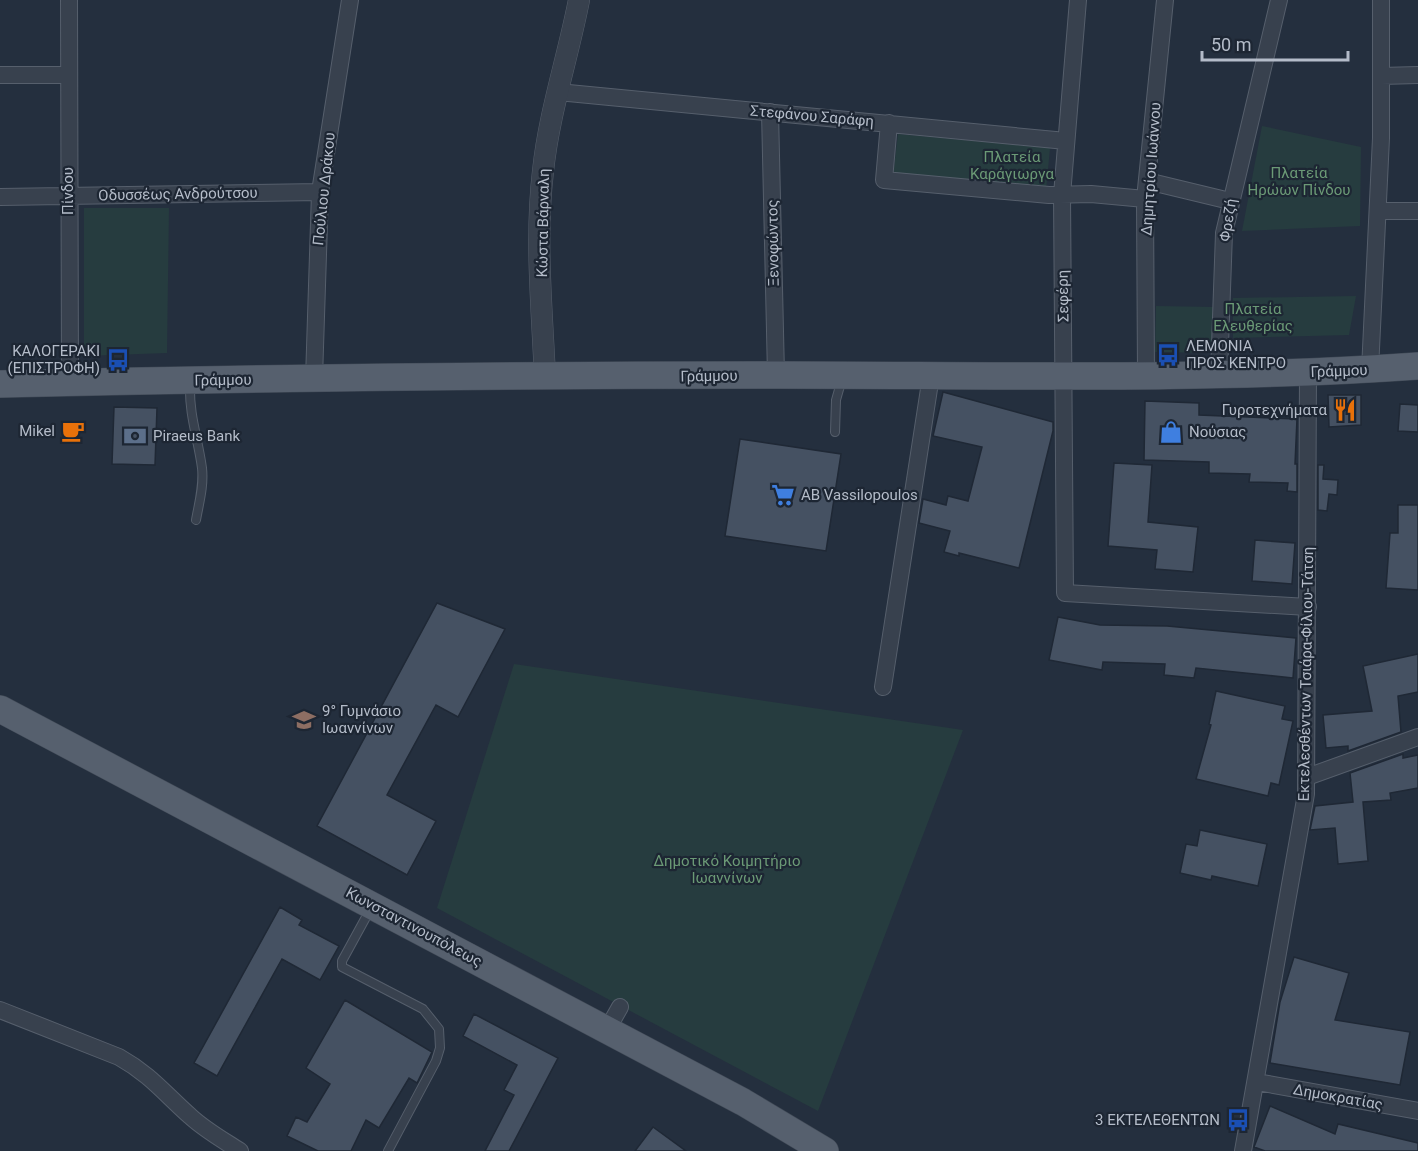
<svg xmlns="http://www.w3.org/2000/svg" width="1418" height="1151" font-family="Roboto,sans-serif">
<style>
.green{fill:#263c3f}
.building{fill:#455162;stroke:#1f2835;stroke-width:1.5}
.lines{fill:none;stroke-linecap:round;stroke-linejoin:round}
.service-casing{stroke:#565f6c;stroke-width:10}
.minor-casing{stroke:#565f6c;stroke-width:18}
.tertiary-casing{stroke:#565f6c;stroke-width:22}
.primary-casing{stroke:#414a57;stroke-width:28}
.service{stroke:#38414e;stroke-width:8}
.minor{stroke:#38414e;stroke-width:16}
.tertiary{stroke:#38414e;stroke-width:21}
.primary{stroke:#56606e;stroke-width:27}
.labels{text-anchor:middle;stroke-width:4.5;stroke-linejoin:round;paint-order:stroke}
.street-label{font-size:15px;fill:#b4bcc9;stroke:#1d2633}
.park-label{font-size:15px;fill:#6b9a76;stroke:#1d2633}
.poi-label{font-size:15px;fill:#b4bcc9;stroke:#1d2633;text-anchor:start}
</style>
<rect width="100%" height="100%" fill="#242f3e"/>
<!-- green -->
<path class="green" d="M1262 126 1361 147 1360 226 1242 231Z
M898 134 1050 148 1046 191 893 176Z
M84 208H169L167 353 84 356Z
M1356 296 1349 335 1233 338V298Z
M1156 306 1214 307 1213 353 1155 352Z
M514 664 963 730 818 1111 437 908Z"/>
<!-- building -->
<path class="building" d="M943 392 1053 422V431L1019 568 959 553V556L944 552 950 531 919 523 923 499 946 505 948 496 968 501 982 447 933 436Z
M1328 395H1361V425L1329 427Z
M1145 401 1199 403V415L1297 419 1295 464H1297V492L1287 491 1288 483 1249 482 1250 474 1209 473V462L1144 460Z
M1400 404 1418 405V432L1398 431Z
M114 407 157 408 155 465 112 464Z
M740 439 841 454 826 551 725 536Z
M1114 463 1152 465 1148 522 1198 527 1193 572 1155 569 1157 550 1108 546Z
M1318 465H1324L1323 479 1338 480 1337 495 1329 494 1327 511 1318 510Z
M1398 505H1418V590L1386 588 1390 533H1398Z
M1255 540 1295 543 1292 584 1252 581Z
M437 603 505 629 458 717 436 705 387 795 436 821 407 875 317 826Z
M1058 617 1100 625 1167 626 1296 638 1293 678 1196 668 1194 678 1164 675 1165 664 1103 662 1102 670 1049 660Z
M1418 654V692L1398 696 1401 732 1348 751V746L1326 748 1323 715 1372 711 1363 666Z
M1216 691 1285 706 1282 719 1293 721 1279 785 1271 783 1268 796 1196 779 1211 725 1209 724Z
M1403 754V758L1418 755V788L1390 793 1391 800 1363 802 1368 861 1338 864 1335 828 1310 830 1315 806 1353 802 1350 773Z
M1200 830 1267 844 1258 886 1212 876 1211 880 1180 873 1186 844 1197 846Z
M280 907 302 920 299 925 339 946 320 980 282 959 217 1076 194 1063Z
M1294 957 1349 973 1335 1020 1410 1032 1400 1085 1270 1063 1280 1002Z
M345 1000 432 1052 417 1083 409 1078 379 1128 366 1120 351 1151H318L287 1136 296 1117 307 1122 330 1084 306 1068Z
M474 1014 558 1058 509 1151H485L514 1095 504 1090 517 1065 463 1036Z
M1270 1106 1335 1134 1338 1124 1418 1143V1151H1265L1254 1147Z
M653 1127 686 1151H635Z"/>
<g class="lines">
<!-- service casing -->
<g class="service-casing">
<path id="service" d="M190 384C189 416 198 438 202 468 204 486 199 503 196 520
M835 432 836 400 842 379
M371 908 342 961V967L423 1009 439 1029 440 1048 436 1061 388 1151"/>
</g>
<!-- minor casing -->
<g class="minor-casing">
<path id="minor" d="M69 0 70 382
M1078 0 1062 195 1065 593 1308 607
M0 75H69
M1381 76 1418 75
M558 92 1066 141
M770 112 776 375
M889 123 884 180 1049 195 1091 194 1145 199
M1147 181 1230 201
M0 197 320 192
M1378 211H1418
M1370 370 1381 138V0
M1219 374 1224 233 1279 0
M1146 375 1145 199 1165 0
M314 379 320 192 350 0
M883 687 931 376
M1307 777 1418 737
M0 1010 119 1057C151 1075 164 1093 190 1116 205 1130 223 1140 240 1151
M607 1030 620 1007
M1257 1082 1418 1111
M1243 1151 1306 794 1308 372"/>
</g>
<!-- tertiary casing -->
<g class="tertiary-casing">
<path id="tertiary" d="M545 377C542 309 535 239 543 171 549 113 568 57 579 0"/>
</g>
<!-- primary casing -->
<g class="primary-casing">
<path id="primary" d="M0 384C259 378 518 375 777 375 990 375 1205 381 1418 366
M0 709 743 1102 825 1151"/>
</g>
<!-- service -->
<use href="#service" class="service"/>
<!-- minor -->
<use href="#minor" class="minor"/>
<!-- tertiary -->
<use href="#tertiary" class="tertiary"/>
<!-- primary -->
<use href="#primary" class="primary"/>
</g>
<!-- icons -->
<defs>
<g id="bus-bare" transform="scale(1.8)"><path d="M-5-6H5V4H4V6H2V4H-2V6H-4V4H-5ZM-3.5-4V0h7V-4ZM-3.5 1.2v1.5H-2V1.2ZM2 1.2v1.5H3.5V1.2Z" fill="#1a4fb4" stroke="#1d2633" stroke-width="2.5" paint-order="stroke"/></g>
<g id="restaurant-bare" transform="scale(1.8)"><path d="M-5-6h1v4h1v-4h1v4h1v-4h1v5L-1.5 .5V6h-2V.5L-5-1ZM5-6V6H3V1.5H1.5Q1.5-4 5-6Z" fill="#e8710a" stroke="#1d2633" stroke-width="2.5" paint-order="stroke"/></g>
<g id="cafe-bare" transform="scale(1.8)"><path d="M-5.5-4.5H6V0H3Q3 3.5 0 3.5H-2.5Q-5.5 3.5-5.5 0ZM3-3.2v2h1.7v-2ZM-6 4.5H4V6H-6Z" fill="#e8710a" stroke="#1d2633" stroke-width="2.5" paint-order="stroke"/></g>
<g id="shop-bare" transform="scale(1.8)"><path d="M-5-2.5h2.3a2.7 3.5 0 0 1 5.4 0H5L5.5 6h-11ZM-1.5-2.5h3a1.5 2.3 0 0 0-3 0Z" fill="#3f7fe0" stroke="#1d2633" stroke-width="2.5" paint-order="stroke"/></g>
<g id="bank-bare" transform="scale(1.8)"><path d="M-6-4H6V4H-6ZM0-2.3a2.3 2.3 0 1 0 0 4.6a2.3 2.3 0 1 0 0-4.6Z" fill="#5c6f8a" stroke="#1d2633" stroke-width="2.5" paint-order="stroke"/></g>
<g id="supermarket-bare" transform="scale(1.8)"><path d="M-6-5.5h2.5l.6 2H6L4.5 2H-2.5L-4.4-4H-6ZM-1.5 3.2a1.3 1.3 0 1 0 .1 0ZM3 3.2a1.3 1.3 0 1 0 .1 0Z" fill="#3f7fe0" stroke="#1d2633" stroke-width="2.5" paint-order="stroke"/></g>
<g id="school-bare" transform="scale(1.8)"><path d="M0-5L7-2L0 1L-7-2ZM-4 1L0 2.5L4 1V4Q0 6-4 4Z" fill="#8d6e63" stroke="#1d2633" stroke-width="2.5" paint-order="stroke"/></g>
</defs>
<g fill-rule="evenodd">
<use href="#bus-bare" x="1168" y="355"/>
<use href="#bus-bare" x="118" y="360"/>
<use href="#restaurant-bare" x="1345" y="410"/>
<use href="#cafe-bare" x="73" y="431"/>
<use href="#shop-bare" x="1171" y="432"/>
<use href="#bank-bare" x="135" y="436"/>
<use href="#supermarket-bare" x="783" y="495"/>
<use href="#school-bare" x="304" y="720"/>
<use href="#bus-bare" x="1238" y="1120"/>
</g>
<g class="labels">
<!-- street labels -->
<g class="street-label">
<text transform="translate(812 116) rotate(5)" y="5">Στεφάνου Σαράφη</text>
<text transform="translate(1151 169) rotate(-86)" y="5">Δημητρίου Ιωάννου</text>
<text transform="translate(324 189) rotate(-84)" y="5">Πούλιου Δράκου</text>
<text transform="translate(68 191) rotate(-90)" y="5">Πίνδου</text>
<text transform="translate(178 194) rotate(-1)" y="5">Οδυσσέως Ανδρούτσου</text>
<text transform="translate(1228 220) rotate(-81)" y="5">Φρεζή</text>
<text transform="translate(543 223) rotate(-89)" y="5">Κώστα Βάρναλη</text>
<text transform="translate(773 243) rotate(-91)" y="5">Ξενοφώντος</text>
<text transform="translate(1063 296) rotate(-91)" y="5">Σεφέρη</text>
<text transform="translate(1339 371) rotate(-2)" y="5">Γράμμου</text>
<text transform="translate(709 376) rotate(-1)" y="5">Γράμμου</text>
<text transform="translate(223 380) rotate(-1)" y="5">Γράμμου</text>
<text transform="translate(1306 674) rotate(-89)" y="5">Εκτελεσθέντων Τσιάρα-Φίλιου-Τάτση</text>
<text transform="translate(414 927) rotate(28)" y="5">Κωνσταντινουπόλεως</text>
<text transform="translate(1338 1097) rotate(10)" y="5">Δημοκρατίας</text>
</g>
<!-- park labels -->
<g class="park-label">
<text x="1012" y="162">Πλατεία<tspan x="1012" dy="17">Καράγιωργα</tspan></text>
<text x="1299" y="178">Πλατεία<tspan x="1299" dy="17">Ηρώων Πίνδου</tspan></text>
<text x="1253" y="314">Πλατεία<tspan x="1253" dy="17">Ελευθερίας</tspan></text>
<text x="727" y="866">Δημοτικό Κοιμητήριο<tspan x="727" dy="17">Ιωαννίνων</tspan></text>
</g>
<!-- poi labels -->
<g class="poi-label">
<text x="1186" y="351">ΛΕΜΟΝΙΑ<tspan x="1186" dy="17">ΠΡΟΣ ΚΕΝΤΡΟ</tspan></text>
<text x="100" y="356" text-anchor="end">ΚΑΛΟΓΕΡΑΚΙ<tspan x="100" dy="17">(ΕΠΙΣΤΡΟΦΗ)</tspan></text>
<text x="1327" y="415" text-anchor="end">Γυροτεχνήματα</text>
<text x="55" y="436" text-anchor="end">Mikel</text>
<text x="1189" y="437">Νούσιας</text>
<text x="153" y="441">Piraeus Bank</text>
<text x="801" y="500">AB Vassilopoulos</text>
<text x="322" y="716">9° Γυμνάσιο<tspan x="322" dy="17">Ιωαννίνων</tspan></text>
<text x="1220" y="1125" text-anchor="end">3 ΕΚΤΕΛΕΘΕΝΤΩΝ</text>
</g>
</g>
<!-- scale -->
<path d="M1202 51v9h146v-9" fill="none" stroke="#b4bcc9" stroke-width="3"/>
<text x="1211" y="51" font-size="18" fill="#b4bcc9" stroke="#1d2633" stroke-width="4.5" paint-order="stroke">50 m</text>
</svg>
